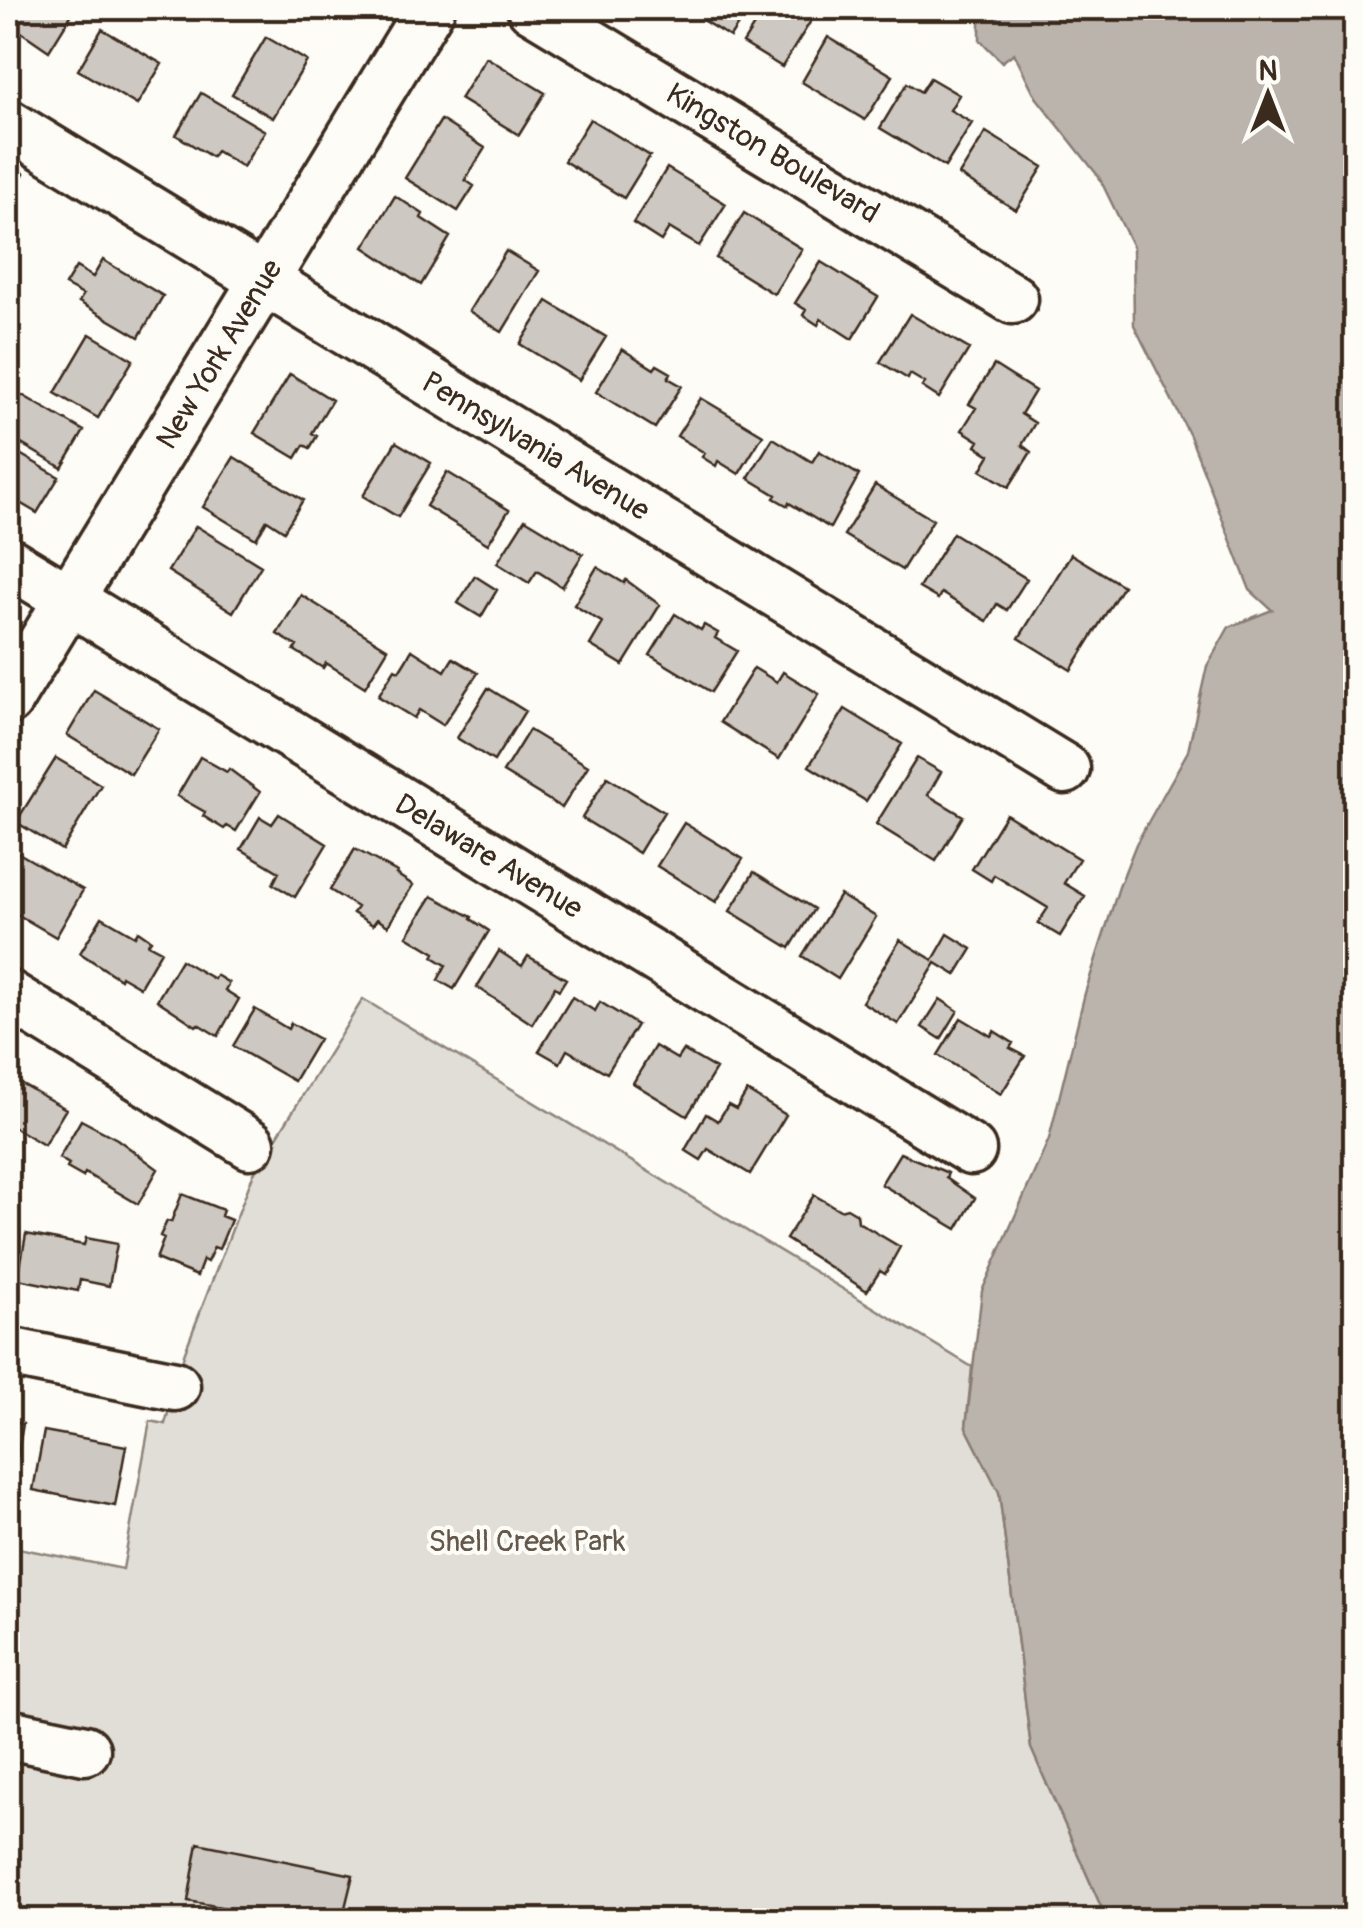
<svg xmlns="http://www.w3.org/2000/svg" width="1363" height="1928" font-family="Pangolin,sans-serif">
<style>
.green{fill:#e1ded7;stroke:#8e847a;stroke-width:2.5}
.water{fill:#bbb4ad;stroke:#887d74;stroke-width:2.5}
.building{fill:#cdc8c2;stroke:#3b2a1e;stroke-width:2.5}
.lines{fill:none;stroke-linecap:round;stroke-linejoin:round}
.minor-casing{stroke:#3b2a1e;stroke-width:55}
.minor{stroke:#fdfcf7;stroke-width:48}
.labels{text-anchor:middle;stroke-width:8;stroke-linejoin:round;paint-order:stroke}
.street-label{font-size:30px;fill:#3b2a1e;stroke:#fdfcf7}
.park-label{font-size:30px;fill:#64574c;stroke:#fdfcf7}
</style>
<rect width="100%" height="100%" fill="#fdfcf7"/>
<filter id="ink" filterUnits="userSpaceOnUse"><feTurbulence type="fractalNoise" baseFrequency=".01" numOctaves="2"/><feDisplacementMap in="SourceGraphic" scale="20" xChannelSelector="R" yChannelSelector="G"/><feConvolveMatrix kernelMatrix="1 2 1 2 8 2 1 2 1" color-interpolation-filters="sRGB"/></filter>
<g filter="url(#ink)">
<!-- green -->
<path class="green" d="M363 999 972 1367 966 1427 999 1492 1031 1748 1107 1920H8V1546L123 1569 150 1421 165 1424 184 1354 253 1175Z"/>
<!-- water -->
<path class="water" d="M980 8H1355V1920H1107L1031 1748 999 1492 966 1427 982 1291 1049 1139 1085 993 1119 887 1136 844 1188 751 1207 666 1229 627 1272 610 1250 590 1190 436 1134 325 1133 247 1099 177 1036 97 1014 53 1002 62 980 40Z"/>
<!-- building -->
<path class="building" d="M8 8H72L75 9 49 51 8 23Z
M701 8H749L730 37 696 16Z
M765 8H819L782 67 743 43Z
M102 29 162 64 137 105 78 70Z
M266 37 307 61 273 118 232 94Z
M828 37 893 76 865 120 802 82Z
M486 57 545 93 519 135 460 99Z
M930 78 959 95 950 110 972 123 945 167 880 128 907 83 921 92Z
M201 93 265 131 243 167 216 151 212 157 176 135Z
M590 119 650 156 624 198 564 161Z
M441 120 485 148 465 180 474 186 458 211 405 178Z
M986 132 1043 167 1016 210 959 175Z
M8 162 24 173 8 200Z
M667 168 726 204 699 246 669 228 661 241 633 223Z
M395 196 423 214 421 218 450 237 421 285 364 247Z
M744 213 802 249 774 294 716 258Z
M506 251 539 271 502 332 469 311Z
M103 260 163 296 139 337 79 302 83 295 65 285 76 267 93 277Z
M821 262 878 297 852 339 821 319 818 325 803 315 806 310 795 303Z
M547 301 606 337 579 380 520 344Z
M910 314 969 349 939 398 922 387 925 383 910 374 908 379 880 362Z
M90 334 133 360 98 418 55 393Z
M622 349 654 369 657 365 671 373 668 378 682 386 655 428 596 392Z
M994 365 1035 391 1021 414 1035 423 1022 445 1031 452 1009 487 981 470 990 455 976 446 979 441 962 430 976 408 969 404Z
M290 374 332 400 312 433 317 436 310 448 304 445 296 458 254 433Z
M22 395 84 431 62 468 8 436V419Z
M701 398 763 435 739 474 718 461 716 466 702 457 705 453 677 436Z
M773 438 812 462 819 451 859 475 830 528 789 503 788 506 774 498 776 495 748 478Z
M396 442 431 463 398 517 363 496Z
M8 447 59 477 37 513 8 496Z
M234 457 303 500 284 531 267 520 256 539 203 507Z
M447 472 509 510 488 544 426 506Z
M875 485 933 520 902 570 844 535Z
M525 519 583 554 562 587 537 571 529 583 497 563Z
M196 526 261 566 233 612 168 571Z
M953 533 1027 579 1007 610 997 604 987 621 941 593 938 599 919 588Z
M1071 554 1123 586 1071 670 1019 638Z
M597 567 624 583 626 580 660 605 623 665 590 645 603 623 574 605Z
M475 576 497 590 481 617 458 603Z
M301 595 388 649 365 687 326 663 323 668 294 650 297 646 277 634Z
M675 614 701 630 704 625 718 633 715 638 737 651 711 692 650 655Z
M412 650 445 671 453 658 478 673 443 725 419 710 414 718 378 696 395 669 399 671Z
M754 668 777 682 783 672 819 694 779 759 720 722Z
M488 688 525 711 494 761 457 738Z
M94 690 159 729 131 774 67 735Z
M845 709 902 744 866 801 809 766Z
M529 730 588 766 562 808 503 772Z
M200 757 227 772 229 769 260 792 236 831 227 826 224 829 203 816 205 812 177 796Z
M56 758 101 785 62 850 16 822Z
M917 758 941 772 928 795 963 816 936 861 876 824Z
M607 777 664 812 639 853 582 818Z
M279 814 327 844 295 897 273 884 279 872 241 849 260 817 272 824Z
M1006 814 1079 859 1064 883 1085 896 1060 936 1038 923 1048 908 994 875 991 881 972 869Z
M684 823 743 859 716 902 657 866Z
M8 847 83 890 56 937 8 909Z
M355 849 397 872 396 874 413 885 388 926 377 919 373 925 353 913 357 907 330 890Z
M754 872 814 909 790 948 730 911Z
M840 895 876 917 838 979 802 956Z
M432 896 472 917 471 919 489 931 454 989 438 980 446 965 433 957 435 953 407 936Z
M102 917 135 936 138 931 151 940 148 944 161 951 140 987 121 976 120 979 80 953Z
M948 934 972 949 956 975 936 963 898 1024 862 1002 900 940 933 960Z
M499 951 522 966 528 956 566 979 559 990 555 987 532 1024 477 987Z
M181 960 214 979 216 975 229 983 225 990 239 999 218 1036 198 1024 196 1026 157 1000Z
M572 997 595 1011 600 1002 637 1025 607 1073 567 1050 560 1063 539 1051Z
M940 999 958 1011 941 1039 922 1027Z
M255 1009 288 1029 291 1023 319 1039 294 1081 233 1046Z
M961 1018 991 1036 994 1031 1013 1043 1010 1048 1025 1056 1001 1094 938 1055Z
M655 1046 677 1059 683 1050 716 1069 687 1116 633 1083Z
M8 1076 66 1109 44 1145 10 1125 8 1130Z
M747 1091 786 1115 750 1174 708 1149 701 1160 685 1150 706 1114 718 1121 728 1105 736 1109Z
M81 1120 117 1139 158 1169 138 1204 85 1173 83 1177 67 1168 69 1164 59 1158Z
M900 1153 948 1173 946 1178 975 1198 957 1229 881 1184Z
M182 1194 223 1210 221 1216 231 1220 219 1249 214 1247 207 1262 203 1260 197 1276 156 1259 164 1238 160 1236 167 1221 171 1222Z
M814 1195 840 1210 847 1208 857 1214 858 1222 900 1247 885 1274 880 1271 867 1291 786 1239Z
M26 1234 84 1245 86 1238 117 1244 109 1286 80 1280 78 1291 18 1279Z
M8 1421 23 1424 13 1482 8 1481Z
M44 1431 126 1446 115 1506 33 1490Z
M198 1843 353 1875 342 1920H292L188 1901Z"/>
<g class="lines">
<!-- minor casing -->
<g class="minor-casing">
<path id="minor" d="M532 8 1013 299
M8 124 1065 769
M8 562 971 1150
M8 700 430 8
M8 995 250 1144
M8 1352 175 1386
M8 1734 85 1750"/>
</g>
<!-- minor -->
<use href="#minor" class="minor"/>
</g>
</g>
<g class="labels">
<!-- street labels -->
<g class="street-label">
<text transform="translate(773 153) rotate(31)" y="10">Kingston Boulevard</text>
<text transform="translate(219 354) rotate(-59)" y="10">New York Avenue</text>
<text transform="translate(536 446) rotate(31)" y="10">Pennsylvania Avenue</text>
<text transform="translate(489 856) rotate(31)" y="10">Delaware Avenue</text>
</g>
<!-- park labels -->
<g class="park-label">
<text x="527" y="1551">Shell Creek Park</text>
</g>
</g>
<!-- margin -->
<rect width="1363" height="1928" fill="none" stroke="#fdfcf7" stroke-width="40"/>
<rect x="20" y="20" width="1323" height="1888" fill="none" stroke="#3b2a1e" stroke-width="4" filter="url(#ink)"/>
<!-- north arrow -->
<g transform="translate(1268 95)" stroke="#fdfcf7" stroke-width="8" paint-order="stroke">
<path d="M0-8L18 38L0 25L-18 38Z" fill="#3b2a1e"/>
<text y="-15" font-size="28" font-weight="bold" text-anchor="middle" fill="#3b2a1e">N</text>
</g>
</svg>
